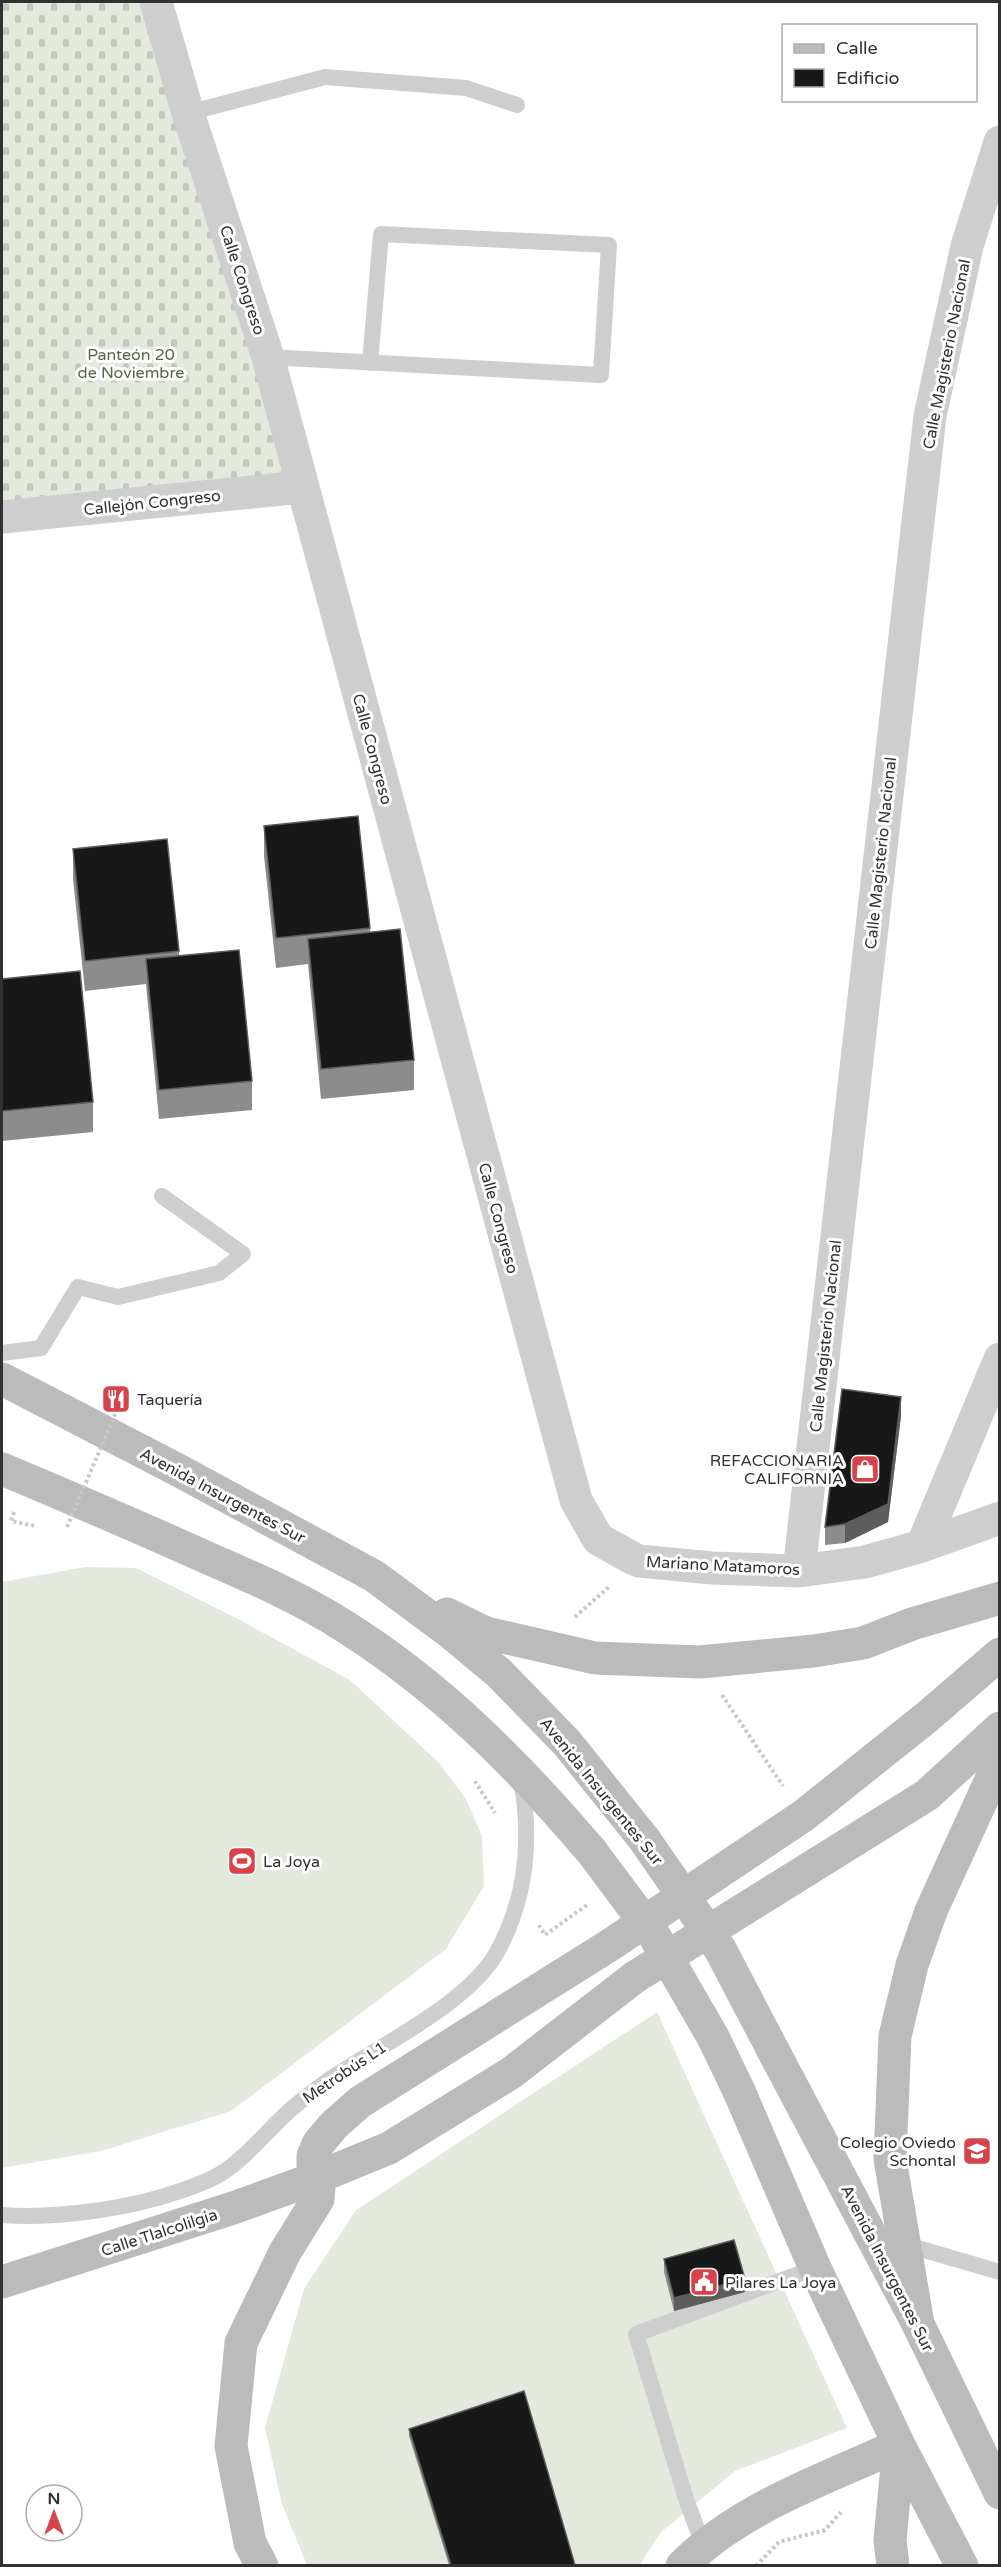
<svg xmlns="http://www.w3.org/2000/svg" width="1001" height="2567" font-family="'Varela Round',sans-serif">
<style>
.grass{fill:#e3e9dd}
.cemetery{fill:url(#cemetery-stones)}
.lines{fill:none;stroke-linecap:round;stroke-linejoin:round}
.path{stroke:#c8c8c8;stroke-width:4;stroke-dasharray:3 3;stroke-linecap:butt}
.lane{stroke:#cecece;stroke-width:16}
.street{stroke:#cecece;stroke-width:33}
.secondary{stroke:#bbb;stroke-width:33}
.path-bridge{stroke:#c8c8c8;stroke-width:4;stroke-dasharray:3 3;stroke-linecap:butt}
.secondary-bridge{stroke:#bbb;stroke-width:33}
.wall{fill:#8c8c8c}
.shaded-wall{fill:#5d5d5d}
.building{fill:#181818;stroke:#5d5d5d;stroke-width:1.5}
.labels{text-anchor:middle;stroke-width:6;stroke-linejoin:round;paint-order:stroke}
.street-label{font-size:16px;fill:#313131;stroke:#fff}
.park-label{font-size:16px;fill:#536941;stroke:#fff}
.poi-label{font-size:16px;fill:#313131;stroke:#fff;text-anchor:start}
</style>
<defs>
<pattern id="cemetery-stones" width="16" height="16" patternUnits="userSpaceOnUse" patternTransform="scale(1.5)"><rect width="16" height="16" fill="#e3e9dd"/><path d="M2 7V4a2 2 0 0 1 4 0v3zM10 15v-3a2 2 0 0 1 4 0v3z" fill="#c3c8be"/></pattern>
</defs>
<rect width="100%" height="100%" fill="#fff"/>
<!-- grass -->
<path class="grass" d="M86 1567 136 1568 238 1619 350 1680 439 1763 466 1799 482 1836 484 1886 446 1949 231 2111 101 2151 2 2168V1582Z
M657 2012 847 2428 735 2471 661 2532 639 2566 307 2565 282 2504 265 2428 304 2289 356 2210Z"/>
<!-- cemetery -->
<path class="cemetery" d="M2 2H152L296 479 2 508Z"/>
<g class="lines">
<!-- path -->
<path class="path" d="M14 1512 11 1521 36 1526
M575 1617 610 1586
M722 1695 783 1786
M475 1781 495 1813
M539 1925 545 1935 587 1905
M756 2566 779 2542 825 2530 841 2512"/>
<!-- lane -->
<path class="lane" d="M188 113 325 77 466 88 517 105
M268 357 601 375 609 245 381 234 370 363
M2 1353 41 1348 78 1287 118 1297 219 1273 243 1254 162 1196
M2 2215C55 2219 129 2209 180 2191 195 2186 217 2178 229 2168 251 2152 268 2130 288 2112 300 2101 314 2091 327 2081 377 2047 466 2005 496 1954 527 1899 532 1840 521 1779
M904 2244 1000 2272
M703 2545 686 2499 636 2334 815 2268"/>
<!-- street -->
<path class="street" d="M156 2 188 113 268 357 576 1500 598 1539 634 1559 639 1561 712 1568 799 1571 865 1562 922 1546 1000 1518
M2 517 302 487
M922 1546 1000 1359
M799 1571 930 416 967 246 1000 142"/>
<!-- secondary -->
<path class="secondary" d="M2 1379 176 1469 374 1576 451 1633 499 1673 567 1743 644 1839
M2 1469C71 1498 141 1528 210 1559 256 1579 302 1599 344 1626 441 1687 518 1765 592 1852
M447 1614 486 1633 595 1658 700 1662 814 1651 863 1643 912 1624 1000 1598
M776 2056 918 2324 1000 2493
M739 2091 815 2268 899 2445 962 2566
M2 2282 233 2208 316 2178 389 2148 511 2073 635 1977 927 1795 1000 1728
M918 2324 890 2159 895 2036 912 1965 931 1911 1000 1760
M262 2566 250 2543 231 2446 241 2343 285 2252 318 2199 319 2187 313 2166V2156L318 2144 334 2125 360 2102 610 1945 803 1816 927 1717 1000 1654
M682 2566C740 2507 826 2479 899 2445
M893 2566 890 2540 899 2445"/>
<!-- path-bridge -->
<path class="path-bridge" d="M67 1527 119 1405"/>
<!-- secondary-bridge -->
<path class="secondary-bridge" d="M644 1839 720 1949 776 2056
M592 1852 654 1935 713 2037 739 2091"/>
</g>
<!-- wall -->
<path class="wall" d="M264 826 370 928V932L414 1060V1090L321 1099 308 964 276 968 264 856Z
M73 849 179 951V956L252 1081V1110L159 1119 146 984 85 991 73 879Z
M2 979 93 1102V1132L2 1141Z
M901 1416 888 1522 845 1543 825 1545V1527Z
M664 2259 745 2292 674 2311 664 2272Z
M409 2429 575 2565H449L409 2436Z"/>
<!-- shaded-wall -->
<path class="shaded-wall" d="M901 1397V1416L888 1522 845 1543V1524Z
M745 2279V2292L674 2311V2298Z"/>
<!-- building -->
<path class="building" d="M358 816 370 928 276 938 264 826Z
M167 839 179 951 85 961 73 849Z
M400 929 414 1060 321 1069 308 939Z
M239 950 252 1081 159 1090 146 959Z
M80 971 93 1102 2 1111V979Z
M842 1389 901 1397 888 1504 845 1524 825 1527Z
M734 2240 745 2279 674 2298 664 2259Z
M524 2391 575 2565H451L409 2429Z"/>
<!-- icons -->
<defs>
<g id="restaurant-square" transform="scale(1.5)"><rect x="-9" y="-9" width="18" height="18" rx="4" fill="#d7434b" stroke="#fff"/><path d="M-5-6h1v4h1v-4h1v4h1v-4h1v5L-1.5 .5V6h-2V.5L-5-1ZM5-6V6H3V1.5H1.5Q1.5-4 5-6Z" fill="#fff"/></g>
<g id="shop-square" transform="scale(1.5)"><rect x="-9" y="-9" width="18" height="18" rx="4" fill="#d7434b" stroke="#fff"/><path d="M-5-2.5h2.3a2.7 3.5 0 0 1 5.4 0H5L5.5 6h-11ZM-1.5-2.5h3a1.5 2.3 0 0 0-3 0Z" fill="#fff"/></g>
<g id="stadium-square" transform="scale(1.5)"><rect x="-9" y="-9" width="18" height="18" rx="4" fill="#d7434b" stroke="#fff"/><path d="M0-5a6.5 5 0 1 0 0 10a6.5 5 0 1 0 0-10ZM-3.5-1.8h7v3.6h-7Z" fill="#fff"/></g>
<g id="school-square" transform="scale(1.5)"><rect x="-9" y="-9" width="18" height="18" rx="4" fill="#d7434b" stroke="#fff"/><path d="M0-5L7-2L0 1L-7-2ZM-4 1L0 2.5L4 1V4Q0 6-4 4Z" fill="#fff"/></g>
<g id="civic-square" transform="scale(1.5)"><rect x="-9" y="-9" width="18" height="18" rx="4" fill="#d7434b" stroke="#fff"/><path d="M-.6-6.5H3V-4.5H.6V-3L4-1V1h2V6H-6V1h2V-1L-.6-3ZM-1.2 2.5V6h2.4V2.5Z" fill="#fff"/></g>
</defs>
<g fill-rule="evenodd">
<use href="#restaurant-square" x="116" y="1399"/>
<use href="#shop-square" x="865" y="1469"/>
<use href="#stadium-square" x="242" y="1861"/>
<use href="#school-square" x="977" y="2151"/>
<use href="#civic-square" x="704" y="2282"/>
</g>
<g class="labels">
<!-- street labels -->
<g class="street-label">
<text transform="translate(243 280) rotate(72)" y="6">Calle Congreso</text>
<text transform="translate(946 354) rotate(-79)" y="6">Calle Magisterio Nacional</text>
<text transform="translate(152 502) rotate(-6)" y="6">Callejón Congreso</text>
<text transform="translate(373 749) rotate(75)" y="6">Calle Congreso</text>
<text transform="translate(880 853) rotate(-84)" y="6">Calle Magisterio Nacional</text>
<text transform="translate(499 1218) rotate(75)" y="6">Calle Congreso</text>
<text transform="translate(825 1336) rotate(-84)" y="6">Calle Magisterio Nacional</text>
<text transform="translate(223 1495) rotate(28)" y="6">Avenida Insurgentes Sur</text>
<text transform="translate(723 1565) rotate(3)" y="6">Mariano Matamoros</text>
<text transform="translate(602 1791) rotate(51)" y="6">Avenida Insurgentes Sur</text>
<text transform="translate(344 2072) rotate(-34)" y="6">Metrobús L1</text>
<text transform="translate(159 2232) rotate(-18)" y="6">Calle Tlalcolilgia</text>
<text transform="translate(888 2268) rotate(63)" y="6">Avenida Insurgentes Sur</text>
</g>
<!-- park labels -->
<g class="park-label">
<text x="131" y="360">Panteón 20<tspan x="131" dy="18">de Noviembre</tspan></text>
</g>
<!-- poi labels -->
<g class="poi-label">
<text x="137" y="1405">Taquería</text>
<text x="844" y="1466" text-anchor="end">REFACCIONARIA<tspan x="844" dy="18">CALIFORNIA</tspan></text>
<text x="263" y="1867">La Joya</text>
<text x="956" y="2148" text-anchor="end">Colegio Oviedo<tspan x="956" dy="18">Schontal</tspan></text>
<text x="725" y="2288">Pilares La Joya</text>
</g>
</g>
<!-- border -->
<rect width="1001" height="2567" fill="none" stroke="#313131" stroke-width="6"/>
<!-- legend -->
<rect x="782" y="24" width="195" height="78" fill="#ffffff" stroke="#adadad" stroke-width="1.5"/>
<rect x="794" y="44" width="30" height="9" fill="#bbbbbb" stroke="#adadad" stroke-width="1.5"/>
<text x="836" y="54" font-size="18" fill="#313131">Calle</text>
<rect x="794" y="69" width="30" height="18" fill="#181818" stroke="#adadad" stroke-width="1.5"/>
<text x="836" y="84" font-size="18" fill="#313131">Edificio</text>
<!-- north arrow -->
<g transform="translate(54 2513)"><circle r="28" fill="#ffffff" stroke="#adadad" stroke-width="1.5"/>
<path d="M0-4.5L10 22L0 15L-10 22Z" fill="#d7434b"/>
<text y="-9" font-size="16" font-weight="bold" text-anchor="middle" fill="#313131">N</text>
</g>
</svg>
